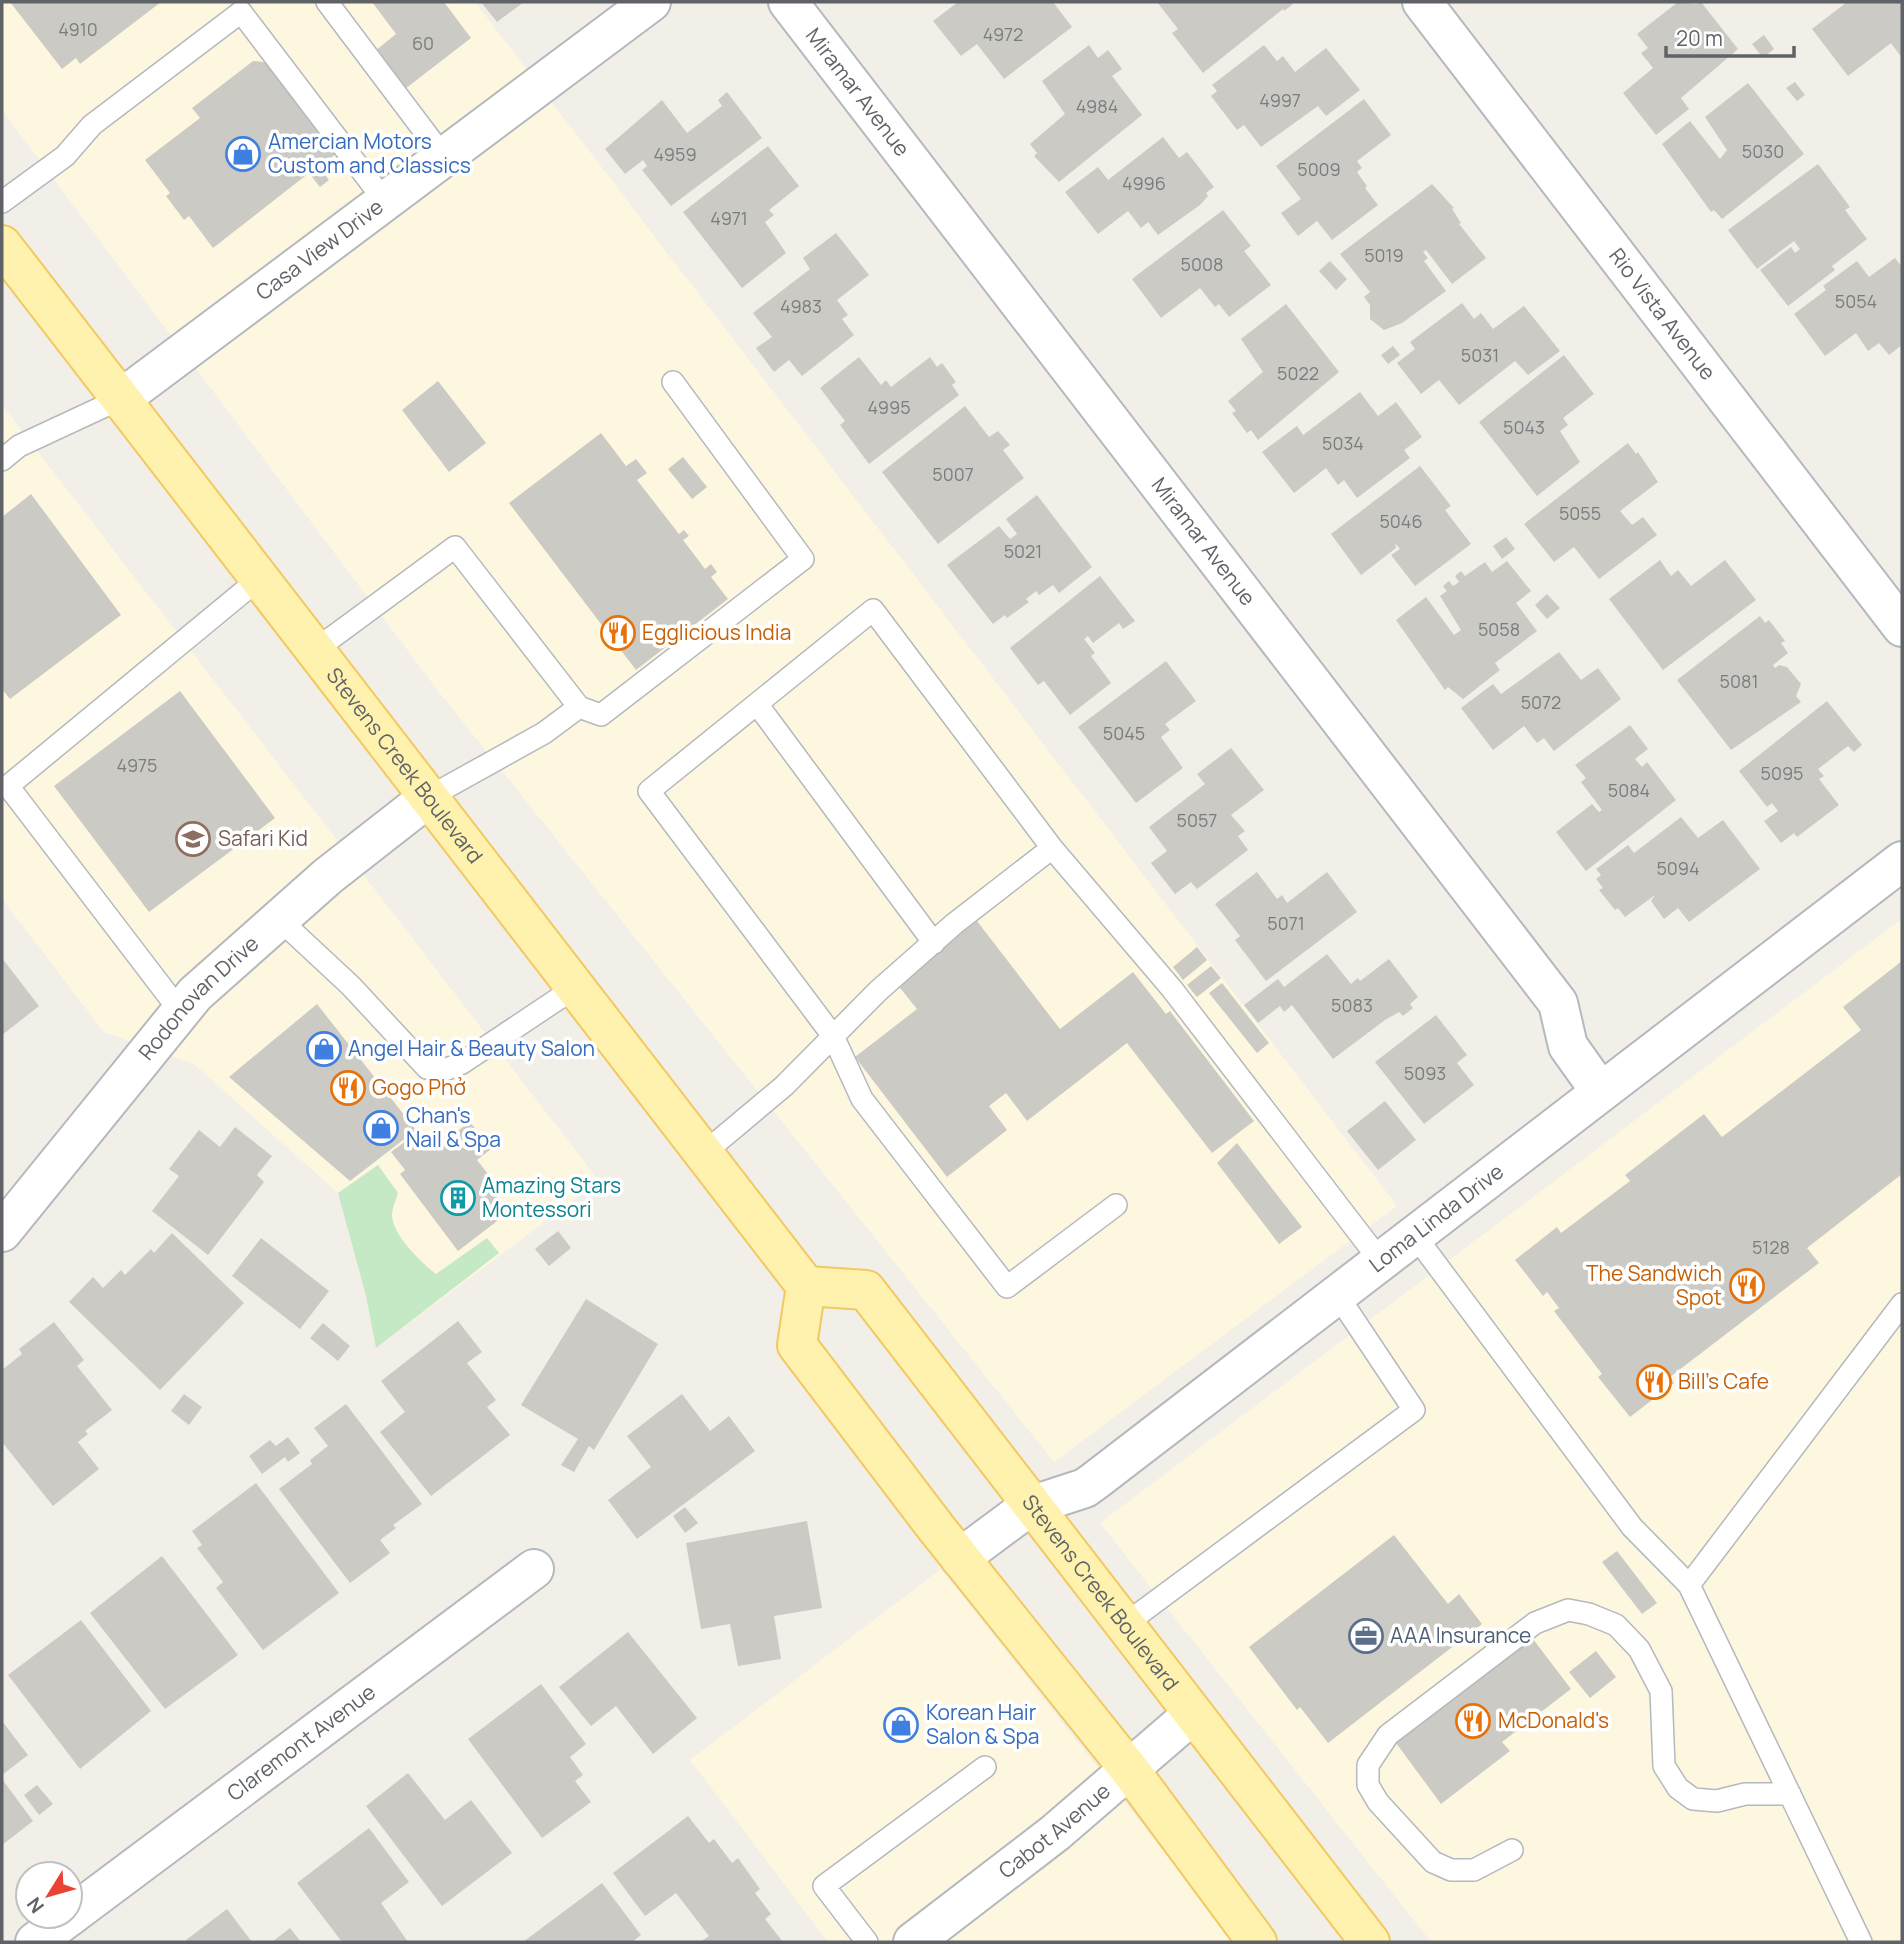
<svg xmlns="http://www.w3.org/2000/svg" width="1904" height="1944" font-family="Manrope,sans-serif">
<style>
.commercial{fill:#fef7e0}
.green{fill:#c5e8c5}
.building{fill:#cccac5}
.lines{fill:none;stroke-linecap:round;stroke-linejoin:round}
.service-casing{stroke:#b5b8bc;stroke-width:24}
.minor-casing{stroke:#b5b8bc;stroke-width:42}
.primary-casing{stroke:#f2c960;stroke-width:42}
.service{stroke:#fff;stroke-width:21}
.minor{stroke:#fff;stroke-width:38}
.primary{stroke:#fff2af;stroke-width:38}
.labels{text-anchor:middle;stroke-width:7;stroke-linejoin:round;paint-order:stroke}
.number-label{font-size:18px;fill:#7a7d7f}
.street-label{font-size:21px;fill:#5f6368;stroke:#fff}
.shop-label{font-size:21px;fill:#366cbe;stroke:#fff;text-anchor:start}
.food-label{font-size:21px;fill:#c56008;stroke:#fff;text-anchor:start}
.education-label{font-size:21px;fill:#785e54;stroke:#fff;text-anchor:start}
.culture-label{font-size:21px;fill:#0d838f;stroke:#fff;text-anchor:start}
.service-label{font-size:21px;fill:#4e5e75;stroke:#fff;text-anchor:start}
</style>
<rect width="100%" height="100%" fill="#f1efe8"/>
<!-- commercial -->
<path class="commercial" d="M2 2H475L1397 1206 1054 1462 439 692 2 110Z
M2 405 599 1181 376 1348 366 1296 338 1193 194 1064 104 1032 2 899Z
M1902 919V1942H1431L1100 1523Z
M941 1569 1189 1883 1233 1942H828L690 1760Z"/>
<!-- green -->
<path class="green" d="M378 1165 398 1193C396 1200 392 1209 392 1215 393 1236 421 1262 436 1274L487 1238 499 1253 376 1348 366 1296 338 1193Z"/>
<!-- building -->
<path class="building" d="M10 2H161L80 64 76 58 62 69Z
M372 2H444L471 38 405 89 375 51 396 34Z
M481 2H524L497 22Z
M958 2H1053L1072 27 1004 79 977 44 961 56 933 21Z
M1157 2H1292L1293 4 1284 11 1283 9 1203 73 1172 33 1178 29Z
M1678 2 1696 4 1701 2 1738 49 1681 98 1689 109 1656 135 1623 93 1653 68 1641 53 1648 48 1637 34Z
M1847 2H1902V58L1891 43 1848 76 1812 29Z
M1764 35 1774 49 1763 58 1752 44Z
M1089 45 1098 58 1108 50 1122 69 1112 76 1142 115 1059 182 1034 156 1037 153 1030 144 1065 114 1042 81Z
M1264 45 1277 61 1283 56 1295 72 1326 48 1360 90 1326 116 1318 106 1261 147 1244 125 1237 130 1211 96 1217 91 1212 85Z
M253 61 272 63 339 150 321 169 329 180 320 187 309 173 213 248 189 216 184 220 166 196 170 193 145 160 200 118 192 108Z
M1795 82 1805 95 1797 101 1786 88Z
M1748 83 1804 154 1722 219 1714 210 1711 212 1662 144 1690 121 1720 159 1727 150 1705 117Z
M727 92 762 138 671 206 642 170 647 166 643 160 625 174 605 149 662 100 687 133 722 106 718 100Z
M1364 99 1391 135 1357 161 1362 168 1357 172 1367 186 1365 188 1378 205 1332 240 1317 221 1298 236 1281 213 1301 199 1276 166Z
M1163 137 1179 158 1187 152 1214 187 1206 193 1208 196 1200 205 1158 235 1148 222 1141 228 1128 211 1098 234 1065 192 1098 167 1108 180Z
M768 146 799 186 769 210 774 215 765 222 786 253 742 288 683 212Z
M1818 164 1850 207 1845 210 1867 239 1832 266 1835 270 1788 306 1760 270 1791 247 1795 253 1800 249 1794 241 1757 269 1728 230Z
M1432 184 1454 208 1452 209 1461 223 1459 224 1486 258 1452 284 1426 250 1423 252 1428 258 1424 261 1446 291 1402 323 1384 330 1370 319V305L1364 297 1370 292 1340 254Z
M1223 210 1251 246 1244 251 1271 285 1229 317 1219 304 1215 307 1200 288 1161 318 1132 279Z
M836 233 869 275 837 300 848 315 842 319 854 335 802 376 789 360 774 372 756 348 772 337 753 313 810 269 803 258Z
M1895 258 1902 267V345L1889 355 1879 343 1868 351 1856 333 1825 356 1794 314 1826 290 1823 286 1857 261 1869 277Z
M1330 261 1347 279 1336 290 1319 271Z
M1462 303 1474 319 1481 313 1493 329 1524 306 1560 351 1528 375 1515 361 1459 405 1439 380 1421 394 1397 363 1415 349 1410 342Z
M1286 304 1339 372 1258 440 1251 430 1247 433 1232 413 1236 411 1228 401 1263 372 1241 339Z
M1393 346 1400 355 1388 364 1381 355Z
M1564 355 1594 394 1563 418 1568 425 1560 431 1580 462 1537 496 1479 422Z
M859 357 881 385 886 380 891 387 930 357 937 367 942 363 956 382 952 385 959 395 869 464 840 425 845 421 820 388Z
M438 381 486 443 449 472 402 410Z
M1360 392 1378 416 1396 402 1422 437 1404 450 1410 458 1357 498 1344 480 1338 485 1326 468 1294 493 1262 452 1297 426 1303 435Z
M965 406 989 437 998 431 1010 445 1003 450 1024 478 938 544 882 472Z
M601 433 626 466 636 459 647 473 637 480 679 534 684 530 689 536 683 540 705 569 711 564 717 572 711 577 728 599 636 670 509 503Z
M1628 443 1636 454 1638 452 1658 482 1620 511 1632 525 1643 517 1657 535 1599 579 1574 547 1554 562 1524 524Z
M683 457 707 487 692 499 668 469Z
M1420 466 1451 506 1445 510 1471 544 1415 586 1391 555 1400 549 1395 543 1396 548 1361 575 1331 534Z
M31 494 121 615 10 699 2 689V517Z
M1037 495 1092 567 1059 593 1053 585 1039 595 1036 591 1026 599 1029 602 1007 618 1005 615 993 624 947 565 999 526 1010 539 1017 534 1006 519Z
M1506 537 1515 549 1502 559 1493 546Z
M1660 560 1671 576 1678 570 1691 586 1725 560 1756 600 1663 670 1609 599Z
M1507 561 1531 591 1516 603 1537 631 1495 663 1500 670 1463 699 1448 687 1445 690 1396 620 1426 597 1454 635 1461 630 1440 596 1447 591 1443 586 1449 581 1453 586 1459 582 1455 576 1461 571 1465 576 1485 562 1492 572Z
M1100 576 1135 621 1123 629 1119 623 1093 643 1088 636 1084 639 1095 653 1091 656 1111 683 1070 715 1044 681 1038 685 1010 648Z
M1547 594 1560 608 1547 619 1535 605Z
M1760 616 1765 623 1769 620 1785 641 1781 643 1788 653 1773 665 1775 668 1779 665 1787 667 1801 684 1796 696 1801 702 1731 750 1677 680Z
M1559 652 1581 680 1598 668 1621 699 1554 751 1544 738 1537 743 1524 726 1493 750 1461 708 1493 684 1501 694Z
M1166 661 1196 701 1165 724 1170 730 1161 737 1183 768 1136 803 1078 727Z
M180 691 275 818 149 912 54 786Z
M1827 701 1862 745 1854 752 1848 746 1818 769 1824 776 1819 779 1839 805 1797 837 1794 833 1781 843 1764 821 1778 811 1772 803 1767 807 1739 771Z
M1630 725 1648 749 1635 759 1642 767 1647 762 1676 800 1586 871 1556 832 1592 804 1599 812 1602 810 1581 782 1586 778 1575 765Z
M1231 748 1264 790 1231 815 1245 831 1238 836 1248 850 1197 889 1191 882 1175 894 1151 863 1167 851 1149 827 1205 784 1197 774Z
M1681 817 1698 838 1723 820 1760 869 1689 922 1678 908 1664 919 1651 901 1655 895 1625 917 1618 908 1615 910 1599 890 1603 888 1596 879 1601 875 1596 869 1628 845 1634 853Z
M1257 872 1277 899 1282 895 1287 903 1327 872 1357 912 1266 981 1235 940 1240 936 1215 904Z
M977 921 1060 1029 1133 972 1166 1014 1170 1011 1254 1121 1212 1153 1127 1043 1027 1121 1006 1093 989 1106 1007 1130 947 1177 855 1057 917 1009 896 983Z
M1197 947 1207 960 1183 980 1173 967Z
M1327 954 1351 984 1358 978 1360 981 1389 959 1418 997 1410 1004 1413 1008 1403 1016 1399 1012 1385 1020 1333 1059 1292 1005 1284 1012 1280 1006 1258 1023 1244 1005 1278 979 1284 987Z
M2 958 39 1006 2 1035Z
M1902 961V1174L1807 1248 1819 1263 1670 1377 1674 1383 1630 1417 1598 1377 1602 1374 1554 1311 1559 1308 1547 1292 1543 1296 1515 1260 1557 1227 1561 1233 1630 1181 1625 1175 1704 1114 1722 1137 1861 1030 1843 1007Z
M1211 966 1221 978 1197 997 1187 985Z
M1222 983 1269 1043 1257 1053 1209 993Z
M317 1004 416 1130 350 1181 229 1077Z
M1436 1015 1467 1055 1457 1063 1474 1085 1424 1124 1375 1062Z
M1385 1101 1416 1140 1378 1170 1347 1131Z
M470 1122 491 1149 477 1160 492 1179 487 1184 509 1212 458 1251 400 1174 405 1170 391 1152 419 1131 433 1149Z
M235 1127 272 1156 257 1175 264 1182 208 1255 152 1211 179 1176 169 1169 199 1130 220 1147Z
M1237 1143 1302 1227 1279 1244 1217 1163Z
M558 1231 571 1248 549 1266 535 1249Z
M172 1233 244 1303 160 1390 69 1302 93 1277 103 1288 121 1270 125 1275 151 1249 154 1253Z
M261 1238 329 1291 300 1329 232 1276Z
M586 1299 658 1344 594 1450 589 1446 574 1472 561 1465 578 1439 521 1405Z
M458 1321 482 1352 467 1363 496 1400 487 1407 510 1435 431 1496 380 1432 405 1412 381 1381Z
M54 1322 84 1360 77 1366 112 1410 85 1431 88 1434 78 1442 99 1469 53 1506 2 1442V1370L22 1354 19 1349Z
M323 1323 350 1346 338 1361 310 1338Z
M184 1394 202 1407 189 1425 171 1411Z
M682 1394 710 1431 729 1416 755 1451 637 1539 608 1500 651 1467 627 1436Z
M346 1404 422 1504 393 1525 396 1528 380 1540 390 1553 350 1583 279 1489 312 1464 310 1460 328 1446 314 1428Z
M288 1437 300 1453 288 1462 285 1457 262 1474 249 1456 270 1440 276 1446Z
M256 1483 339 1593 263 1650 216 1588 223 1582 197 1548 202 1545 192 1531Z
M685 1507 698 1523 685 1533 673 1516Z
M807 1521 822 1608 774 1616 781 1659 738 1666 730 1624 701 1629 686 1543Z
M1394 1535 1448 1604 1459 1594 1482 1624 1328 1743 1300 1707 1297 1710 1249 1647Z
M1617 1551 1657 1603 1642 1614 1602 1562Z
M162 1556 238 1655 165 1709 90 1613Z
M81 1620 151 1711 80 1769 8 1675Z
M628 1632 697 1718 653 1754 616 1706 591 1726 559 1687Z
M1533 1639 1571 1689 1502 1742 1510 1751 1441 1804 1396 1743 1419 1725 1414 1718 1427 1707 1433 1715 1485 1675 1479 1668 1492 1659 1497 1666Z
M1596 1651 1616 1677 1590 1698 1569 1672Z
M541 1684 586 1744 570 1757 583 1775 575 1781 591 1802 542 1838 468 1739Z
M2 1721 28 1755 2 1775Z
M408 1773 445 1820 471 1800 512 1853 442 1906 366 1806Z
M2 1779 33 1821 2 1845Z
M37 1785 53 1804 39 1815 24 1795Z
M688 1816 709 1843 714 1839 732 1863 738 1858 760 1889 755 1893 771 1914 765 1919 783 1942H700L709 1936 676 1893 645 1916 613 1873Z
M369 1828 409 1882 381 1903 408 1942H342L297 1883Z
M602 1883 641 1935 632 1942H523Z
M227 1909 252 1942H188L186 1940Z
M290 1928 301 1942H272Z"/>
<g class="lines">
<!-- service casing -->
<g class="service-casing">
<path id="service" d="M327 2 443 156
M2 202 65 156 92 125 241 12 384 200
M2 460 19 446 122 398
M315 650 455 547 579 707 544 733 429 797
M757 704 934 943
M579 707 601 715 803 559 673 382
M1052 848 1172 989 1382 1263
M279 919 351 986 427 1068 447 1069 462 1063 576 987
M180 1011 8 786 260 578
M704 1153 784 1086 878 991 954 924 1052 848 873 610 649 791 833 1036 862 1099 1007 1287 1116 1205
M1416 1237 1632 1527 1689 1585 1861 1942
M1689 1585 1902 1304
M1124 1625 1414 1410 1338 1296
M1512 1850 1474 1870H1451L1433 1862 1378 1802 1368 1785V1765L1388 1735 1535 1623 1568 1610 1589 1614 1616 1625 1639 1649 1661 1691 1664 1766 1678 1788 1693 1799 1717 1801 1745 1794H1790
M867 1942 824 1886 985 1767"/>
</g>
<!-- minor casing -->
<g class="minor-casing">
<g id="minor">
<path id="s1" d="M788 2 1558 1003 1568 1046 1600 1091"/>
<path id="s2" d="M1422 2 1902 627"/>
<path id="s3" d="M122 398 651 2"/>
<path id="s4" d="M2 1232 195 994 328 876 429 797"/>
<path id="s5" d="M960 1558 1030 1506 1085 1488 1096 1480 1902 861"/>
<path id="s6" d="M70 1916 534 1569"/>
<path d="M35 1942 70 1916"/>
<path id="s7" d="M913 1942 1055 1833 1193 1714"/>
</g>
</g>
<!-- primary casing -->
<g class="primary-casing">
<g id="primary">
<path id="s8" d="M2 245 806 1286 797 1345 937 1529 1129 1769 1257 1942"/>
<path id="s9" d="M806 1286 866 1290 1370 1942"/>
</g>
</g>
<!-- service -->
<use href="#service" class="service"/>
<!-- minor -->
<use href="#minor" class="minor"/>
<!-- primary -->
<use href="#primary" class="primary"/>
</g>
<!-- icons -->
<defs>
<g id="shop-ring" transform="scale(1.75)"><circle r="9.5" fill="#fff" stroke="#3f7fe0" stroke-width="1.5"/><path d="M-5-2.5h2.3a2.7 3.5 0 0 1 5.4 0H5L5.5 6h-11ZM-1.5-2.5h3a1.5 2.3 0 0 0-3 0Z" fill="#3f7fe0"/></g>
<g id="restaurant-ring" transform="scale(1.75)"><circle r="9.5" fill="#fff" stroke="#e8710a" stroke-width="1.5"/><path d="M-5-6h1v4h1v-4h1v4h1v-4h1v5L-1.5 .5V6h-2V.5L-5-1ZM5-6V6H3V1.5H1.5Q1.5-4 5-6Z" fill="#e8710a"/></g>
<g id="school-ring" transform="scale(1.75)"><circle r="9.5" fill="#fff" stroke="#8d6e63" stroke-width="1.5"/><path d="M0-5L7-2L0 1L-7-2ZM-4 1L0 2.5L4 1V4Q0 6-4 4Z" fill="#8d6e63"/></g>
<g id="building-ring" transform="scale(1.75)"><circle r="9.5" fill="#fff" stroke="#0f9aa8" stroke-width="1.5"/><path d="M-4-6H4V6H1V3H-1V6H-4ZM-2.5-4.3h1.7v1.8h-1.7ZM.8-4.3h1.7v1.8H.8ZM-2.5-1h1.7V.8h-1.7ZM.8-1h1.7V.8H.8Z" fill="#0f9aa8"/></g>
<g id="office-ring" transform="scale(1.75)"><circle r="9.5" fill="#fff" stroke="#5c6f8a" stroke-width="1.5"/><path d="M-6-3h4V-5.5h4V-3h4V5H-6ZM-1-4.5V-3h2v-1.5ZM-6 0V1H6V0Z" fill="#5c6f8a"/></g>
</defs>
<g fill-rule="evenodd">
<use href="#shop-ring" x="243" y="154"/>
<use href="#restaurant-ring" x="618" y="633"/>
<use href="#school-ring" x="193" y="839"/>
<use href="#shop-ring" x="324" y="1049"/>
<use href="#restaurant-ring" x="348" y="1088"/>
<use href="#shop-ring" x="381" y="1128"/>
<use href="#building-ring" x="458" y="1198"/>
<use href="#restaurant-ring" x="1747" y="1286"/>
<use href="#restaurant-ring" x="1654" y="1382"/>
<use href="#office-ring" x="1366" y="1636"/>
<use href="#restaurant-ring" x="1473" y="1721"/>
<use href="#shop-ring" x="901" y="1725"/>
</g>
<g class="labels">
<!-- number labels -->
<g class="number-label">
<text x="78" y="36">4910</text>
<text x="1003" y="41">4972</text>
<text x="423" y="50">60</text>
<text x="1280" y="107">4997</text>
<text x="1097" y="113">4984</text>
<text x="1763" y="158">5030</text>
<text x="675" y="161">4959</text>
<text x="1319" y="176">5009</text>
<text x="1144" y="190">4996</text>
<text x="729" y="225">4971</text>
<text x="1384" y="262">5019</text>
<text x="1202" y="271">5008</text>
<text x="1856" y="308">5054</text>
<text x="801" y="313">4983</text>
<text x="1480" y="362">5031</text>
<text x="1298" y="380">5022</text>
<text x="889" y="414">4995</text>
<text x="1524" y="434">5043</text>
<text x="1343" y="450">5034</text>
<text x="953" y="481">5007</text>
<text x="1580" y="520">5055</text>
<text x="1401" y="528">5046</text>
<text x="1023" y="558">5021</text>
<text x="1499" y="636">5058</text>
<text x="1739" y="688">5081</text>
<text x="1541" y="709">5072</text>
<text x="1124" y="740">5045</text>
<text x="137" y="772">4975</text>
<text x="1782" y="780">5095</text>
<text x="1629" y="797">5084</text>
<text x="1197" y="827">5057</text>
<text x="1678" y="875">5094</text>
<text x="1286" y="930">5071</text>
<text x="1352" y="1012">5083</text>
<text x="1425" y="1080">5093</text>
<text x="1771" y="1254">5128</text>
</g>
<!-- street labels -->
<g class="street-label">
<text dy="7" stroke="none"><textPath href="#s1" startOffset="114">Miramar Avenue</textPath></text>
<text dy="7" stroke="none"><textPath href="#s3" startOffset="247">Casa View Drive</textPath></text>
<text dy="7" stroke="none"><textPath href="#s2" startOffset="394">Rio Vista Avenue</textPath></text>
<text dy="7" stroke="none"><textPath href="#s1" startOffset="681">Miramar Avenue</textPath></text>
<text dy="7" stroke="none"><textPath href="#s8" startOffset="658">Stevens Creek Boulevard</textPath></text>
<text dy="7" stroke="none"><textPath href="#s4" startOffset="306">Rodonovan Drive</textPath></text>
<text dy="7" stroke="none"><textPath href="#s5" startOffset="588">Loma Linda Drive</textPath></text>
<text dy="7" stroke="none"><textPath href="#s9" startOffset="443">Stevens Creek Boulevard</textPath></text>
<text dy="7" stroke="none"><textPath href="#s6" startOffset="289">Claremont Avenue</textPath></text>
<text dy="7" stroke="none"><textPath href="#s7" startOffset="180">Cabot Avenue</textPath></text>
</g>
<!-- shop labels -->
<g class="shop-label">
<text x="268" y="149">Amercian Motors<tspan x="268" dy="24">Custom and Classics</tspan></text>
<text x="348" y="1056">Angel Hair &amp; Beauty Salon</text>
<text x="406" y="1123">Chan's<tspan x="406" dy="24">Nail &amp; Spa</tspan></text>
<text x="926" y="1720">Korean Hair<tspan x="926" dy="24">Salon &amp; Spa</tspan></text>
</g>
<!-- food labels -->
<g class="food-label">
<text x="642" y="640">Egglicious India</text>
<text x="372" y="1095">Gogo Phở</text>
<text x="1722" y="1281" text-anchor="end">The Sandwich<tspan x="1722" dy="24">Spot</tspan></text>
<text x="1678" y="1389">Bill's Cafe</text>
<text x="1498" y="1728">McDonald's</text>
</g>
<!-- education labels -->
<g class="education-label">
<text x="218" y="846">Safari Kid</text>
</g>
<!-- culture labels -->
<g class="culture-label">
<text x="482" y="1193">Amazing Stars<tspan x="482" dy="24">Montessori</tspan></text>
</g>
<!-- service labels -->
<g class="service-label">
<text x="1390" y="1643">AAA Insurance</text>
</g>
</g>
<!-- border -->
<rect width="1904" height="1944" fill="none" stroke="#5f6368" stroke-width="7"/>
<!-- north arrow -->
<g transform="translate(49 1895) rotate(233)"><circle r="33" fill="#ffffff" stroke="#bfc1c3" stroke-width="2"/>
<path d="M0-5L12 26L0 18L-12 26Z" fill="#ea4335"/>
<text y="-10" font-size="19" font-weight="bold" text-anchor="middle" fill="#5f6368">N</text>
</g>
<!-- scale -->
<path d="M1666 46v10h128v-10" fill="none" stroke="#5f6368" stroke-width="3.5"/>
<text x="1676" y="46" font-size="21" fill="#5f6368" stroke="#ffffff" stroke-width="5" paint-order="stroke">20 m</text>
</svg>
